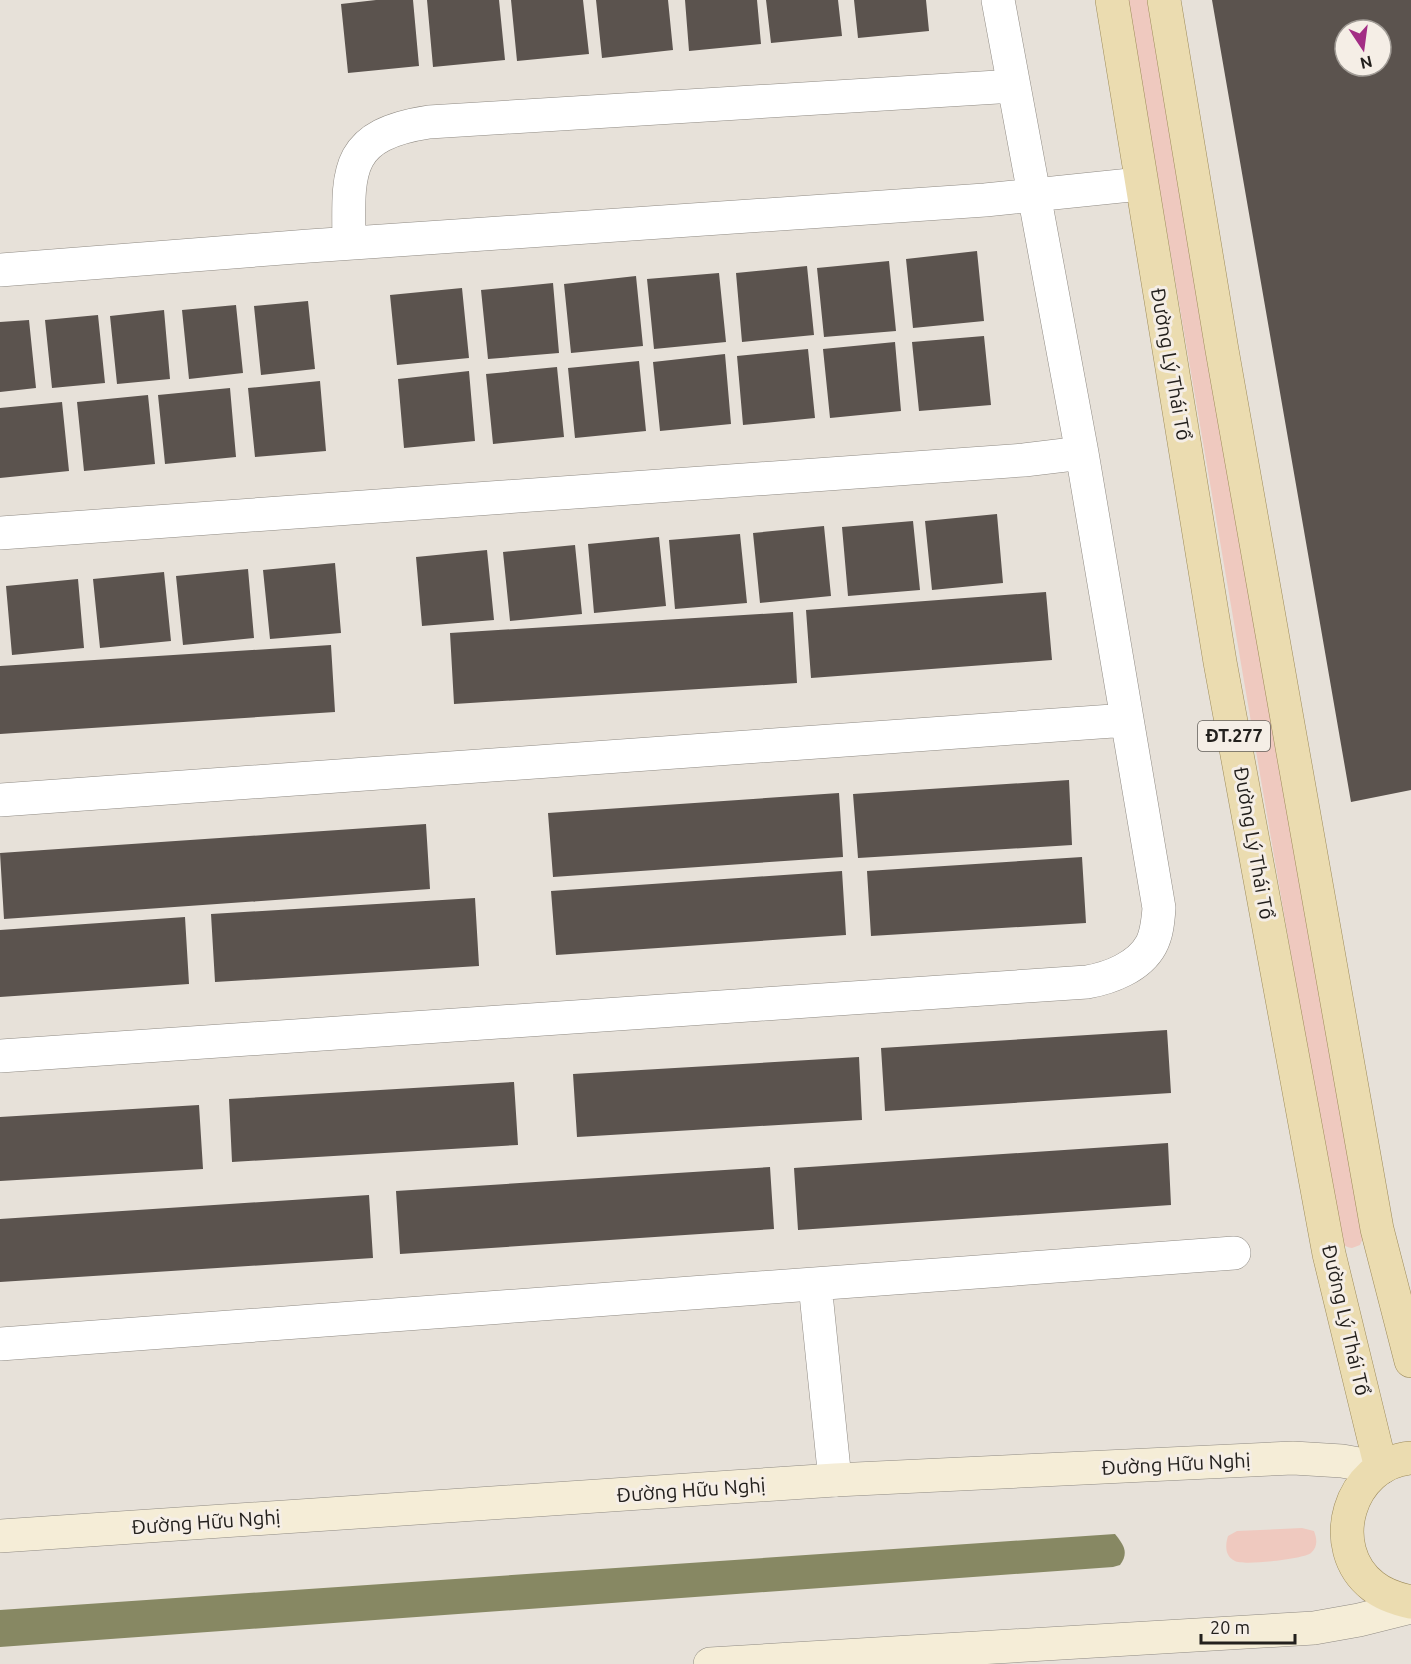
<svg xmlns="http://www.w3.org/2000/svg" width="1411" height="1664" font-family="Ubuntu,sans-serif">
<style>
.green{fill:#efc9bf}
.water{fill:#878863}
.building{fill:#5b534e;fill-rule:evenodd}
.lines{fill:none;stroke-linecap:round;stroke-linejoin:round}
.street-casing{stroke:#8f8a83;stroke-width:34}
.secondary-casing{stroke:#8f8a83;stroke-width:34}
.primary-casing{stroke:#9d8b5a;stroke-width:34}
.street{stroke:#fff;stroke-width:33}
.secondary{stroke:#f5edd7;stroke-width:33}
.primary{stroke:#ebdcb0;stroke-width:33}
.labels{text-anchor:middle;stroke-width:6;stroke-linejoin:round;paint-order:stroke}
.shield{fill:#f5eee6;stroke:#625e59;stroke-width:1.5}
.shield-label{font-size:18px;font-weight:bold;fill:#23201d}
.street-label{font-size:20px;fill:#23201d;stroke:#f5eee6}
</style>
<rect width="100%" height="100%" fill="#e7e1d9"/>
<!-- green -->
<path class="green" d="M1127 0H1149L1363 1238 1360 1245 1352 1248C1343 1247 1341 1242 1339 1234Z
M1302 1528 1314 1531C1317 1539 1318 1547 1311 1553 1304 1559 1243 1566 1235 1561 1225 1556 1225 1546 1228 1536L1237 1531Z"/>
<!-- water -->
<path class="water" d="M1115 1534C1124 1545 1129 1553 1120 1565L1113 1567 0 1647V1610Z"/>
<!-- building -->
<path class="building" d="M376 0H413L419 66 348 73 341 4Z
M427 0H499L505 60 433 67Z
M511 0H583L589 54 517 61Z
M596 0H668L673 50 602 58Z
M685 0H757L761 44 689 51Z
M766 0H838L842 36 771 43Z
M854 0H926L929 31 858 38Z
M1212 0H1411V790L1351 802ZM1345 30H1381V66H1345Z
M977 251 984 321 913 328 906 259Z
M889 261 896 331 824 337 817 268Z
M807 266 814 335 742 342 736 273Z
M719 273 726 342 654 349 647 279Z
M636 276 643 346 571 353 564 284Z
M553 283 559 353 488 359 481 290Z
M462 288 469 358 397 365 390 295Z
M308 301 315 369 261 375 254 306Z
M236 305 243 373 189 379 182 310Z
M164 310 170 379 117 384 110 316Z
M98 315 105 383 52 388 45 320Z
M29 320 36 388 0 392V322Z
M984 336 991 405 919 411 912 342Z
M895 342 901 411 830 418 823 349Z
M808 349 815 418 743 425 737 356Z
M725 354 731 424 660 431 653 362Z
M639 361 646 431 575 438 568 368Z
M557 367 564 437 493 444 486 374Z
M469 371 475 441 404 448 398 379Z
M320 381 326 451 255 457 248 388Z
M230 388 236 457 165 464 158 395Z
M148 395 155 464 84 471 77 402Z
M62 402 69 471 0 478V408Z
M997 514 1003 583 932 590 925 521Z
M913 521 920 590 848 596 842 527Z
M824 526 831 596 760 603 753 533Z
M740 534 747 603 675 609 669 540Z
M659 537 666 606 594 613 588 544Z
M575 545 582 614 510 621 503 552Z
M487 550 494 620 422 626 416 557Z
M335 563 341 633 270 639 263 570Z
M248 569 254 638 183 645 176 576Z
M164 572 171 641 100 648 93 579Z
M78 579 84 648 12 655 6 586Z
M1046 592 1052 660 811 678 806 610Z
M793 612 797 683 454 704 450 633Z
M331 645 335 712 0 734V666Z
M1069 780 1072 845 858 858 853 794Z
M839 793 843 857 553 877 548 813Z
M426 824 430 889 4 919 0 853Z
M1082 857 1086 923 871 936 867 871Z
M842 871 846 935 556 955 551 891Z
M475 898 479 966 215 982 211 914Z
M185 917 189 984 0 997V930Z
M1167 1030 1171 1093 885 1111 881 1048Z
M859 1057 862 1120 577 1137 573 1074Z
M514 1082 518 1145 232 1162 229 1099Z
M199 1105 203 1169 0 1181V1117Z
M1168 1143 1171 1205 798 1230 794 1168Z
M770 1167 774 1229 400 1254 396 1191Z
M369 1195 373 1258 0 1282V1219Z"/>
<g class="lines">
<!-- street casing -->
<g class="street-casing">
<path id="street" d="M349 243C348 170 344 135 429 122L1014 86
M0 270 309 246 985 200 1140 184
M0 533 1024 460 1082 453
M0 800 1127 720
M0 1056 1087 982C1110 978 1139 967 1151 945 1157 934 1158 921 1159 908L1082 453 998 0
M815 1284 835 1480
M0 1344 1234 1253"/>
</g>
<!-- secondary casing -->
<g class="secondary-casing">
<path id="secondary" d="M0 1536 835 1480 1293 1458 1342 1461 1381 1468
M710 1664 1314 1628 1359 1620 1411 1607"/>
</g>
<!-- primary casing -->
<g class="primary-casing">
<path id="primary" d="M1112 0 1220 662 1329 1254 1381 1468
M1164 0 1222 350 1377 1229 1411 1361
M1411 1458C1349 1463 1324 1548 1373 1586 1384 1595 1397 1599 1411 1602"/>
</g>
<!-- street -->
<use href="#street" class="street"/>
<!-- secondary -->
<use href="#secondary" class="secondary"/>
<!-- primary -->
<use href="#primary" class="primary"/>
</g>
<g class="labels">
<!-- shield labels -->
<rect class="shield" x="1198" y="721" width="72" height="30" rx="4.5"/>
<g class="shield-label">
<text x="1234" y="742">ĐT.277</text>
</g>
<!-- street labels -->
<g class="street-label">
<text transform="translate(1171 364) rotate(80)" y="7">Đường Lý Thái Tổ</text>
<text transform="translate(1254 843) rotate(80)" y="7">Đường Lý Thái Tổ</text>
<text transform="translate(1346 1320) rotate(77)" y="7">Đường Lý Thái Tổ</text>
<text transform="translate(1176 1464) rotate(-3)" y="7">Đường Hữu Nghị</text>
<text transform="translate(691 1490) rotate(-4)" y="7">Đường Hữu Nghị</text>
<text transform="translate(206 1522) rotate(-4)" y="7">Đường Hữu Nghị</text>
</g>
</g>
<!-- north arrow -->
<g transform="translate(1363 48) rotate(167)"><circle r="28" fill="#f5eee6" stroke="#a19c96" stroke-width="1.5"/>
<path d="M0-4.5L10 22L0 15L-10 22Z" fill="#a32d85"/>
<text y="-9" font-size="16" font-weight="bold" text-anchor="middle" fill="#23201d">N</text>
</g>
<!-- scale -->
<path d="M1201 1634v9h94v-9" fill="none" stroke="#23201d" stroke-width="3"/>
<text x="1210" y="1634" font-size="18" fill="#23201d" stroke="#f5eee6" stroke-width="4.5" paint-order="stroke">20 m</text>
</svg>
